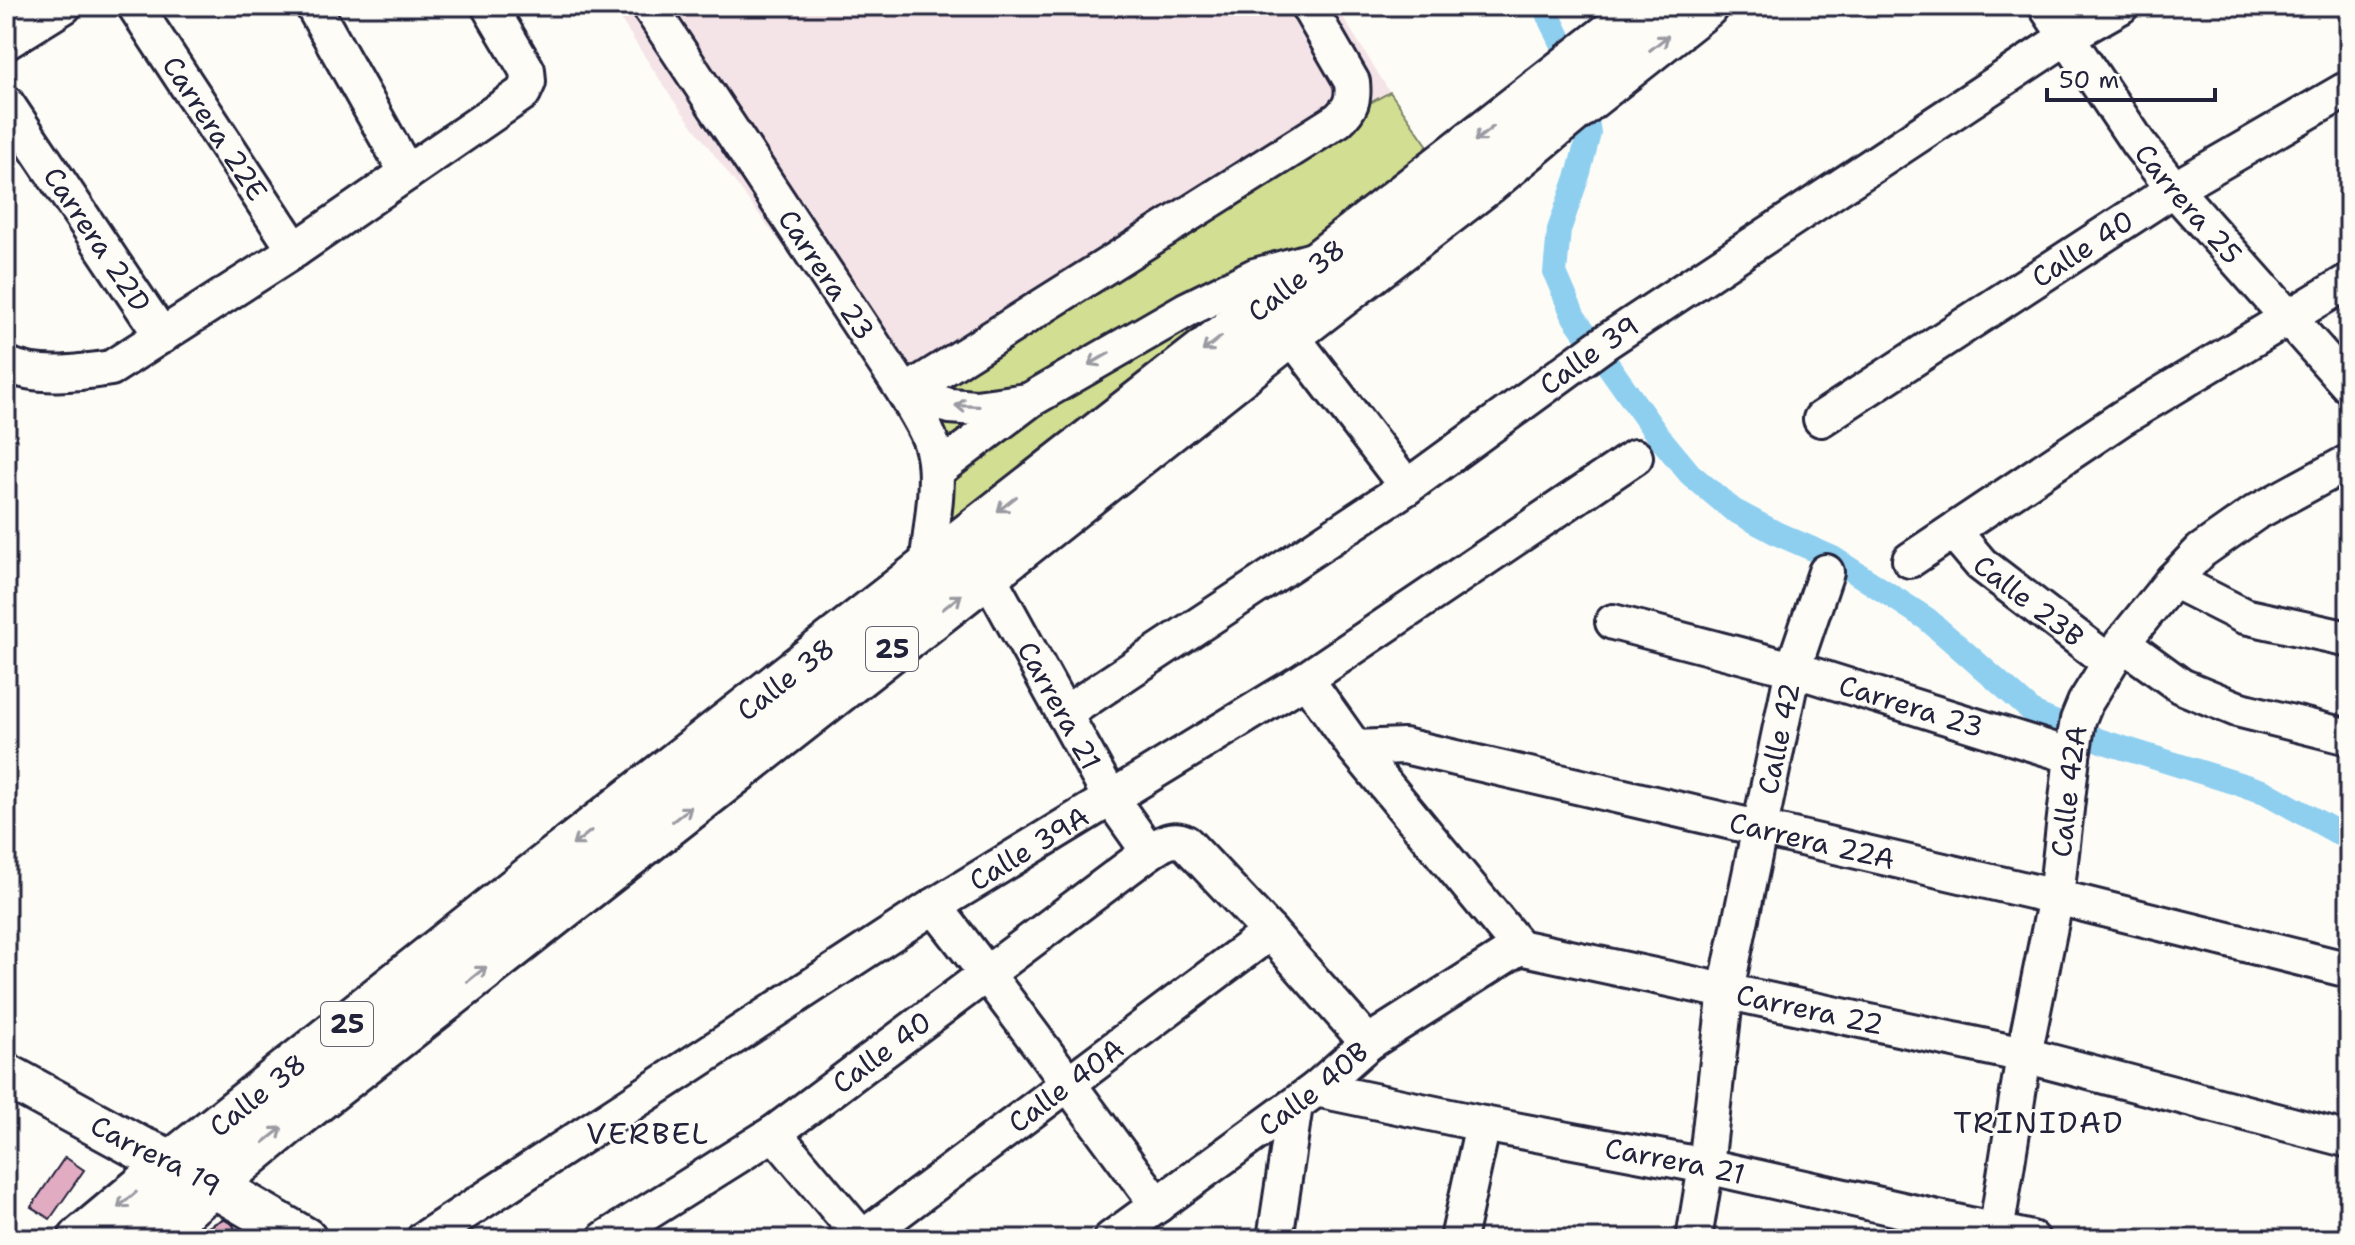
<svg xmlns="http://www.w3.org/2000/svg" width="2355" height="1245" font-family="'Shantell Sans',sans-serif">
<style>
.built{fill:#f5e4e7}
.green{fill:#d2df92;stroke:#7a8066;stroke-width:2}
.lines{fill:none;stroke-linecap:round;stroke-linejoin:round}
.canal{stroke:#8ecff0;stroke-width:24}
.building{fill:#e1abc2;stroke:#22223b;stroke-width:2}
.minor-casing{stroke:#22223b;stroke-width:40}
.major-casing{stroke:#22223b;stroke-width:48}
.highway-casing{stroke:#22223b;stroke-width:50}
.minor{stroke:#fdfcf7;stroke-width:34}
.major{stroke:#fdfcf7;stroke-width:42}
.highway{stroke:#fdfcf7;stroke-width:44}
.oneway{stroke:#9a9aa2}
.labels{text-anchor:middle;stroke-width:6;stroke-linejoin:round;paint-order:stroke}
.shield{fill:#fdfcf7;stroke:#646373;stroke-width:2}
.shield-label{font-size:26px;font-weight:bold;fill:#22223b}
.street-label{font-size:28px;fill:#22223b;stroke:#fdfcf7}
.neighbourhood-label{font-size:30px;letter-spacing:2px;fill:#22223b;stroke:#fdfcf7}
</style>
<rect width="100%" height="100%" fill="#fdfcf7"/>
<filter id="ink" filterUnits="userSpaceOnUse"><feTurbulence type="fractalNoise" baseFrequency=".0125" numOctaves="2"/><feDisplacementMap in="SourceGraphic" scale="16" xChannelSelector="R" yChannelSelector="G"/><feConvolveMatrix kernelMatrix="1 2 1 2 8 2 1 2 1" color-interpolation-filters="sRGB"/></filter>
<g filter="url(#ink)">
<!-- built -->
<path class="built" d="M612 6H1336L1401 110 908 413 671 97Z"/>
<!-- green -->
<path class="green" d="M1390 92 1442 166 927 567 936 471 905 393 1338 120Z"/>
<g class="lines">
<!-- canal -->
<path class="canal" d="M1544 6 1581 82 1589 133 1579 172 1559 230 1555 273 1574 317 1656 433 1690 474 1733 510 1778 534 1833 558 1927 619 2035 714 2101 741 2265 792 2349 839"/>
</g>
<!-- building -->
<path class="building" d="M65 1157 84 1170 50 1219 31 1207Z
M223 1219 233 1225 240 1239H186Z"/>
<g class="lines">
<!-- minor casing -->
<g class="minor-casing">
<g id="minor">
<path id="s1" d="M135 6 295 250"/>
<path d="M313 6 407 173"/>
<path id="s2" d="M649 6 905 393C915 412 931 434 934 455 940 486 930 535 927 567"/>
<path id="s3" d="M2046 6 2138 143 2174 189 2349 386"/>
<path d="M6 42 64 6"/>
<path id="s4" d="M6 103 162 336"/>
<path d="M1290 334 1407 487"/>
<path d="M6 364C37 379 78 373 111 368L295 250 523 93 528 82 527 70 489 6"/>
<path d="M905 393 1338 120C1351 108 1354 100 1352 82L1308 6"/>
<path d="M905 393 950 406 976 408 1027 401"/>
<path id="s5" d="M1821 419 2174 189 2349 88"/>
<path d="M936 471 1030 400 1186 310 1255 276 1313 260"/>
<path id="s6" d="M1954 532 1981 564 2109 662"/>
<path d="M1910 560 2122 418 2349 281"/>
<path id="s7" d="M987 574 1110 797 1149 852C1162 844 1171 836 1186 843L1270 932 1368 1043"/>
<path d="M2173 580 2244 616 2349 639"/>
<path id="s8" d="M1613 622 1793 669 2072 756"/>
<path d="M2122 643 2181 686 2237 709 2349 737"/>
<path id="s9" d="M1306 679 1355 748 1519 947 2024 1055 2349 1140"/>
<path id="s10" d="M1064 714 1407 487 1607 341 2068 36 2121 6"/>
<path id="s11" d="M1355 748 1404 746 2056 897 2349 970"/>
<path d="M934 906C1011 1003 1083 1105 1158 1205"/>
<path id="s12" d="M1316 1089 1483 1124 1706 1166 2032 1239"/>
<path d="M774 1133 863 1239"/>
<path id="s13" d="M424 1239 934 906 1306 679 1635 457"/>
<path id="s14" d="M605 1239 774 1133 1149 852"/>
<path id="s15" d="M861 1239 1270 932"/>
<path id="s16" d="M1111 1239 1316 1089 1368 1043 1519 947"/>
<path d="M1275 1239 1295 1105"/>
<path d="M1458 1239 1483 1124"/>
<path id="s17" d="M1694 1239 1706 1166 1726 990 1793 669 1826 572"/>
<path id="s18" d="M1995 1239 2024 1055 2056 897 2072 756 2078 720 2085 703 2122 643 2173 580 2201 551 2255 513 2349 462"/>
</g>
</g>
<!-- major casing -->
<g class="major-casing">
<g id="major">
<path id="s19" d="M6 1075 138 1147 173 1162 305 1239"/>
</g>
</g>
<!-- highway casing -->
<g class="highway-casing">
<g id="highway">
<path id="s20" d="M81 1239 173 1162 522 885 1647 6"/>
<path d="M147 1239 286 1124 987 574 1290 334 1487 182 1571 112 1705 6"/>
</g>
</g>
<!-- minor -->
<use href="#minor" class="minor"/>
<!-- major -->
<use href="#major" class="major"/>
<!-- highway -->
<use href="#highway" class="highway"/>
</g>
<!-- one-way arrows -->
<defs><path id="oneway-shaft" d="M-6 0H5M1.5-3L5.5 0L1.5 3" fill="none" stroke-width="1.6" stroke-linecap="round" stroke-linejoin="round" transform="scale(2)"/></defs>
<g class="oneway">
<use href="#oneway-shaft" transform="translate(1659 43) rotate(-39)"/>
<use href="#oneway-shaft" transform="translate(1484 134) rotate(142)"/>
<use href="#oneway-shaft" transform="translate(1212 344) rotate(142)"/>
<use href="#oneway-shaft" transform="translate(1099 359) rotate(150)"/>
<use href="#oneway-shaft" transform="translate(967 406) rotate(-178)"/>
<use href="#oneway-shaft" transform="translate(1007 504) rotate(142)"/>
<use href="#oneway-shaft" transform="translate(952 602) rotate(-38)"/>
<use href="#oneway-shaft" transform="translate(682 814) rotate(-38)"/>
<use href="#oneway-shaft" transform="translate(582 838) rotate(142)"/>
<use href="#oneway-shaft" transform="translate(477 974) rotate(-38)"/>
<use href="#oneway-shaft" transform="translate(273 1135) rotate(-39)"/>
<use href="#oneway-shaft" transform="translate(127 1200) rotate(140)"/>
</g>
</g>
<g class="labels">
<!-- shield labels -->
<g class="shield">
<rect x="866" y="627" width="52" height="44" rx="6"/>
<rect x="321" y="1002" width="52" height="44" rx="6"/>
</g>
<g class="shield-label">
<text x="892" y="658">25</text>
<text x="347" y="1033">25</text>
</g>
<!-- street labels -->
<g class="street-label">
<text dy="10" stroke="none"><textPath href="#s1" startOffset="146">Carrera 22E</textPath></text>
<text dy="10" stroke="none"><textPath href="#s3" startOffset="244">Carrera 25</textPath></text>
<text dy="10" stroke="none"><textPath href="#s4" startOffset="164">Carrera 22D</textPath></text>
<text dy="10" stroke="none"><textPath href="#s5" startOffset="312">Calle 40</textPath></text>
<text dy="10" stroke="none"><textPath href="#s2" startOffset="322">Carrera 23</textPath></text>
<text dy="10" stroke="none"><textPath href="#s20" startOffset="1548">Calle 38</textPath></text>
<text dy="10" stroke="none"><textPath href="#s10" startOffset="636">Calle 39</textPath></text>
<text dy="10" stroke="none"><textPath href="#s6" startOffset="102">Calle 23B</textPath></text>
<text dy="10" stroke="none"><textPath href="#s20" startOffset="900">Calle 38</textPath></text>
<text dy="10" stroke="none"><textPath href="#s7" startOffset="150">Carrera 21</textPath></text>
<text dy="10" stroke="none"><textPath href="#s8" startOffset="310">Carrera 23</textPath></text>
<text dy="10" stroke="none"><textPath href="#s17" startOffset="508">Calle 42</textPath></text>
<text dy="10" stroke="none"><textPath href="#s18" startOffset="454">Calle 42A</textPath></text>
<text dy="10" stroke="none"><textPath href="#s11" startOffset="468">Carrera 22A</textPath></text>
<text dy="10" stroke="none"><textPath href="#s13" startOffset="720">Calle 39A</textPath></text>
<text dy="10" stroke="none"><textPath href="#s9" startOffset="640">Carrera 22</textPath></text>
<text dy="10" stroke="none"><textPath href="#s14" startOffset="334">Calle 40</textPath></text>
<text dy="10" stroke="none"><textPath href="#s15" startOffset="256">Calle 40A</textPath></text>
<text dy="10" stroke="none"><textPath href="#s16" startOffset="252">Calle 40B</textPath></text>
<text dy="10" stroke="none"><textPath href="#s20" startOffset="228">Calle 38</textPath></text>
<text dy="10" stroke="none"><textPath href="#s19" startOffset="170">Carrera 19</textPath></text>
<text dy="10" stroke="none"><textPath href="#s12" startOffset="366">Carrera 21</textPath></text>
</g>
<!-- neighbourhood labels -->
<g class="neighbourhood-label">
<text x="2039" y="1133">TRINIDAD</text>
<text x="648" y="1144">VERBEL</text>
</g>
</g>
<!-- margin -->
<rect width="2355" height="1245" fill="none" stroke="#fdfcf7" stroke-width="32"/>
<rect x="16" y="16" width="2323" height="1213" fill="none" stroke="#22223b" stroke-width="3" filter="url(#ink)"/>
<!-- scale -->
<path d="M2047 88v12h168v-12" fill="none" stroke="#22223b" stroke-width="4"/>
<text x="2059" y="88" font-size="24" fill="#22223b" stroke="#fdfcf7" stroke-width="6" paint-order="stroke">50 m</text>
</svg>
